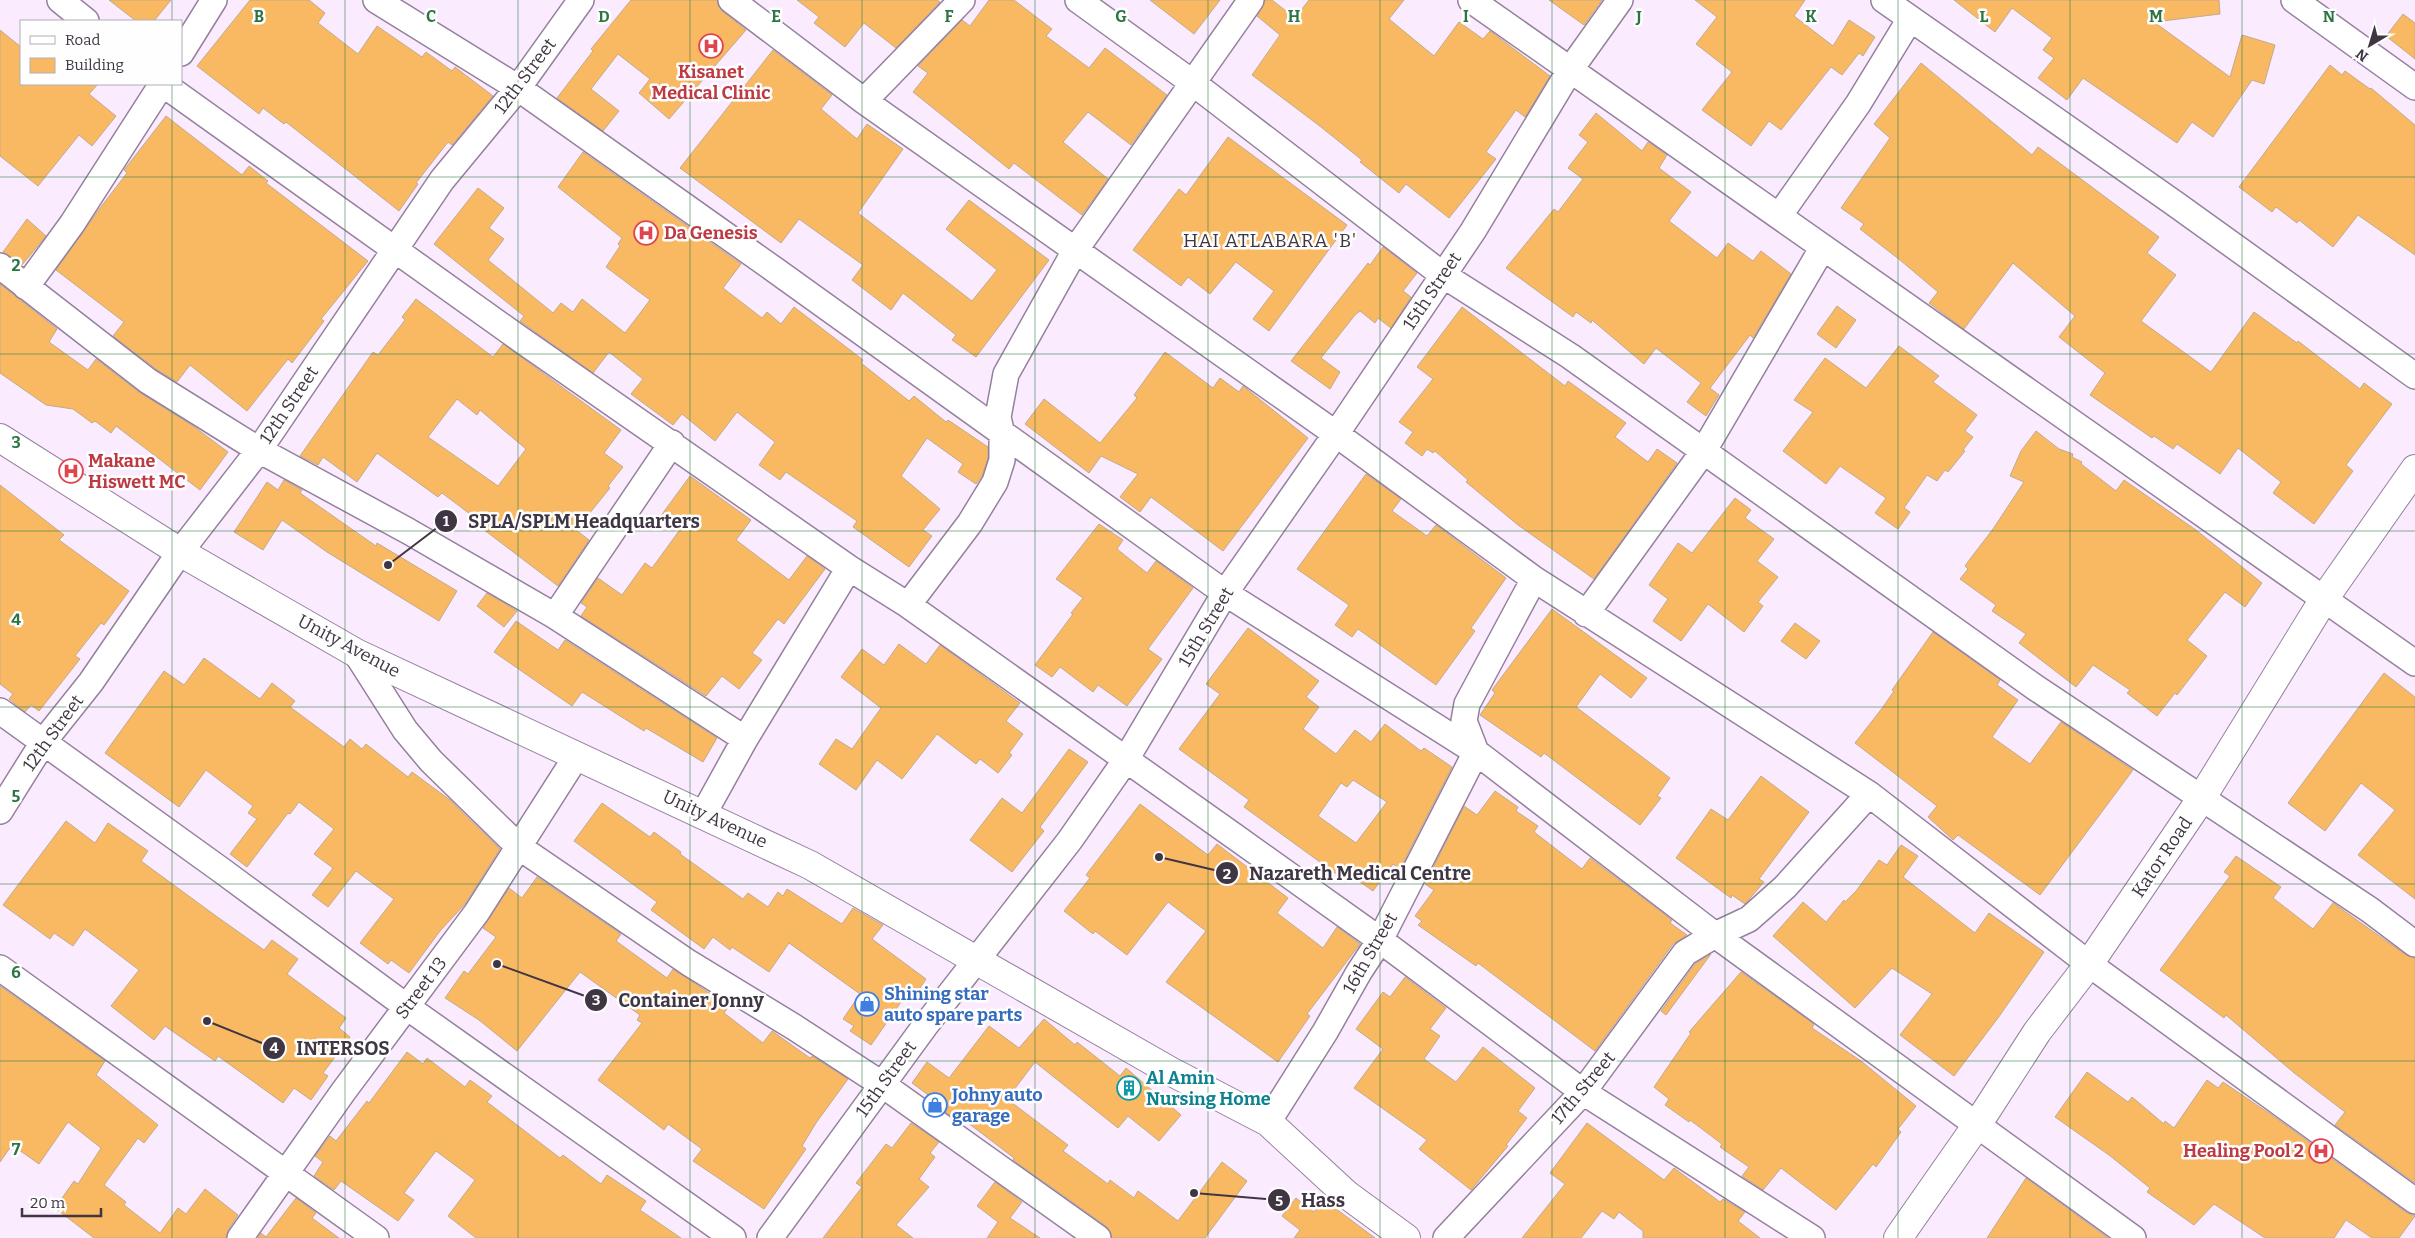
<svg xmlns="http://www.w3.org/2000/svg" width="2415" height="1238" font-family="Bitter,serif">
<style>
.building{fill:#f9b963;stroke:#c3aa8c;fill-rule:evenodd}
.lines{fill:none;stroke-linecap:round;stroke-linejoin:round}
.minor-casing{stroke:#95809d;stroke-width:28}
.secondary-casing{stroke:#95809d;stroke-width:30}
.primary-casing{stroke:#95809d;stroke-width:30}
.minor{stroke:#fff;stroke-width:25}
.secondary{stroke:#fff;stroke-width:28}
.primary{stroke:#fff;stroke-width:28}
.grid{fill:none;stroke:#2c7543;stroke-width:1;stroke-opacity:0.55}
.labels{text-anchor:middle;stroke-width:5;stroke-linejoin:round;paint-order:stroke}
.health-label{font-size:18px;font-weight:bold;fill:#be3a42;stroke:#fefefe;text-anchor:start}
.street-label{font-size:18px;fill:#403643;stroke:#fefefe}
.shop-label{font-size:18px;font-weight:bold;fill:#366cbe;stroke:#fefefe;text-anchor:start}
.culture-label{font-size:18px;font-weight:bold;fill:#0d838f;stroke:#fefefe;text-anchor:start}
.neighbourhood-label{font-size:19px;letter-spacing:1px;fill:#403643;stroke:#fefefe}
.grid-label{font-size:16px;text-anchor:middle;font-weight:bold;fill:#2c7543;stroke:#fefefe;stroke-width:5;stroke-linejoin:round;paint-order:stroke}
.leader{fill:none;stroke:#403643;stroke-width:2}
.callout-dot{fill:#403643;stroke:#fefefe;stroke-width:2}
.mark-label{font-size:15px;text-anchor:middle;font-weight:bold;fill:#fff}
.callout-label{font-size:19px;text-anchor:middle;font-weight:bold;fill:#403643;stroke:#fefefe;stroke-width:5;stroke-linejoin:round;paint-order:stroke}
</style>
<rect width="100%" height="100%" fill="#faebff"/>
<!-- building -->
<path class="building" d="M109 0H171L154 21H136Z
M250 0H309L325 13 318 23 358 54 377 26 422 57 426 52 452 71 455 67 493 96 452 145 448 142 416 183 418 184 399 211 286 122 284 124 263 108 259 114 197 66Z
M631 0H717L722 11 746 30 669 119 639 93 650 79 618 54 591 89 619 111 603 131 557 98 593 51 591 49Z
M797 0H937L940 2 896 48 864 23 845 47 814 23 819 17Z
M989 0H1014L1052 29 1046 36 1089 68 1105 48 1167 95 1131 145 1088 112 1063 142 1108 179 1082 215 1014 163 1009 169 913 92 928 73 918 66 962 20 970 26Z
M1150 0H1220L1194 34Z
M1265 0H1272L1295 18 1309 0H1404L1389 19 1434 56 1459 22 1483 39 1490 31 1550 76 1525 117 1516 110 1486 152 1496 159 1449 218 1406 184 1399 193 1360 162 1362 160 1321 127 1252 75 1280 35 1257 16Z
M1549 0H1602L1584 25Z
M1695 0H1805L1794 16 1833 46 1849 20 1875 37 1863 56 1859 53 1842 75 1831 67 1781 130 1769 121 1751 146 1702 110 1732 72 1696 44 1717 17Z
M1954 0H2219L2220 14 2154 22 2230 77 2242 35 2275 45 2264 84 2252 80 2213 137 2192 122 2177 143 2083 78 2067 100 2038 78 2054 58 2043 50 2052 38 2012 8 1995 32Z
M2403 14 2415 23V59L2386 36Z
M0 30 21 47V84H98L89 94 116 116 92 146 79 135 38 186 0 156Z
M773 50 832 95 821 109 857 139 867 124 903 149 858 213 972 301 997 270 946 229 969 200 1049 260 976 357 952 340 956 335 903 293 891 310 852 280 863 265 799 219 781 243 680 168Z
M1921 63 2032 155 2038 147 2159 237 2147 253 2176 275 2141 321 2211 372 2254 312 2297 343 2298 341 2360 389 2364 383 2392 404 2346 465 2353 471 2314 524 2273 493 2281 482 2238 448 2220 474 2177 444 2173 449 2154 436 2152 438 2090 395 2105 373 2059 337 2075 316 2013 263 1964 329 1929 303 1938 292 1900 260 1860 229 1864 224 1841 208 1890 138 1874 124Z
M2330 65 2342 75 2345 71 2370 89 2371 88 2415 125V255L2358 215 2333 247 2299 220 2297 223 2276 207 2272 212 2239 187Z
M1596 113 1642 151 1648 142 1667 155 1659 168 1691 192 1669 221 1717 258 1728 243 1753 261 1761 251 1791 274 1753 338 1750 335 1710 388 1719 395 1706 416 1687 402 1701 383 1656 348 1644 364 1592 320 1591 323 1576 312 1573 317 1506 268 1554 209 1558 212 1583 179 1568 168 1588 142 1579 135Z
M166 116 242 175 249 166 268 181 266 183 368 261 321 319 324 321 292 363 288 359 247 411 190 365 177 382 156 369 113 336 124 322 56 270 100 208 127 173 124 170Z
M1228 137 1347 225 1269 331 1253 319 1274 291 1236 262 1210 294 1188 277 1181 286 1133 250 1179 189 1186 195Z
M583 152 741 264 723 288 762 318 767 312 781 324 794 307 863 360 861 363 909 401 914 396 946 422 948 420 988 447V458L982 476 976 484 958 472 963 464 927 438 901 476 940 509 923 530 932 536 909 567 853 527 857 521 786 472 780 480 759 465 775 442 737 412 715 441 682 414 673 425 631 394 643 379 609 352 593 373 520 321 524 316 434 244 478 188 504 208 489 228 504 239 488 260 553 313 561 303 573 312 582 299 625 333 650 300 606 267 620 246 618 244 622 238 558 187Z
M27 219 46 236 22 265 3 252Z
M1383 247 1417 273 1403 291 1411 297 1391 328 1378 318 1375 323 1360 311 1355 315 1321 358 1340 372 1330 389 1291 361 1368 263 1370 265Z
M0 284 57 329 49 342 88 370 96 359 139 392 193 426 228 452 200 490 116 426 111 433 95 421 92 423 73 409 46 405 0 373Z
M416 299 493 357 503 344 621 430 604 453 623 467 608 486 610 488 576 530 589 540 558 586 475 523 478 520 442 493 438 497 377 453 357 482 323 457 318 465 300 456 373 352 378 355 405 320 402 317ZM457 399 477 415 480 410 526 449 498 486 428 437Z
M1837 306 1856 320 1836 348 1817 334Z
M1462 307 1565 386 1568 381 1626 423 1615 437 1648 462 1657 449 1677 463 1594 579 1518 525 1466 482 1468 480 1435 451 1433 453 1427 449 1422 456 1405 443 1413 432 1399 422 1433 379 1417 367Z
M1899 346 1939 376 1933 382 1977 415 1965 431 1973 437 1963 450 1965 451 1948 472 1945 470 1937 481 1927 475 1904 508 1910 512 1898 529 1875 513 1886 498 1840 466 1826 484 1783 451 1813 412 1794 400 1825 358 1866 388Z
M1165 352 1213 388 1220 378 1239 392 1243 386 1308 438 1223 551 1151 497 1140 512 1120 497 1138 474 1101 456 1089 473 1025 424 1044 399 1100 443 1137 398 1134 395Z
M2036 431 2059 449 2073 454 2072 457 2082 462 2081 464 2116 491 2124 480 2196 530 2262 583 2245 607 2225 592 2187 640 2207 656 2177 695 2175 693 2157 716 2127 693 2130 690 2093 665 2076 687 2019 643 2026 634 1992 611 1996 605 1960 579 1968 569 1965 566 1970 559 1993 529 2024 482 2010 476 2021 451Z
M1366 474 1401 499 1392 511 1427 536 1436 525 1506 578 1471 628 1475 631 1436 685 1358 629 1352 637 1335 625 1349 605 1297 569Z
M690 476 751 520 736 540 789 580 807 556 825 569 784 624 778 619 752 653 762 660 739 689 722 676 706 696 581 616 587 607 581 603 598 578 622 595 645 563 652 568 679 531 660 517Z
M284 480 302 490 300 493 376 546 377 543 457 591 439 621 327 552 282 520 263 550 234 532 267 482 278 490Z
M0 485 64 535 59 540 129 591 104 625 101 623 75 656 80 659 39 711 31 705 25 712 9 699 13 694 0 684Z
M1735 498 1751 510 1745 518 1774 539 1757 561 1778 577 1758 602 1763 606 1744 632 1708 604 1681 641 1653 621 1668 599 1649 585 1678 543 1692 553Z
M1099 524 1123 540 1117 549 1147 573 1156 561 1193 588 1148 649 1162 659 1127 706 1098 685 1093 692 1060 667 1052 677 1035 665 1073 614 1071 613 1083 598 1056 579Z
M487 593 517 611 504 627 477 606Z
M1552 609 1647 678 1631 698 1600 674 1576 707 1670 778 1657 796 1661 798 1640 825 1544 753 1541 757 1480 715 1495 693 1492 690Z
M516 621 558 650 565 640 717 738 703 762 646 728 644 731 582 692 572 706 494 652Z
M1795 623 1820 641 1806 659 1781 641Z
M1248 628 1319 681 1306 697 1319 707 1303 729 1336 754 1355 730 1371 742 1385 724 1421 751 1424 748 1452 767 1401 867 1399 869 1393 864 1373 891 1346 872 1342 878 1244 807 1249 800 1179 749 1220 694 1206 684ZM1353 780 1387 802 1356 843 1318 816 1341 783 1347 787Z
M1933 632 2000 680 1997 685 2018 700 1992 737 2030 764 2061 722 2133 770 2040 895 1958 835 1953 840 1928 817 1937 806 1855 743 1883 707 1894 691 1892 690Z
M899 644 926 664 940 645 1020 703 1006 721 1023 734 1009 753 1012 755 998 773 980 759 976 764 937 734 902 779 877 760 856 790 819 764 836 739 852 749 881 708 841 677 862 649 884 665Z
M204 658 260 699 272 683 295 701 290 707 344 747 350 739 362 749 366 744 408 777 412 772 450 800 500 849 465 904 440 931 409 973 391 960 388 964 360 943 394 899 356 871 328 907 312 895 333 868 314 854 334 829 299 802 290 814 288 813 247 867 230 854 257 819 248 813 253 806 206 770 179 807 105 753 164 671 184 685Z
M2384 673 2415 697V899L2358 855 2395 810 2361 783 2325 831 2288 803Z
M1069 749 1088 762 1040 827 1044 831 1012 872 970 840 1002 798 1022 813Z
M1761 776 1809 812 1759 879 1764 882 1745 904 1732 895 1731 898 1676 858 1711 809 1728 820Z
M1495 791 1518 807 1516 811 1538 826 1534 832 1582 869 1590 858 1672 920 1670 923 1687 935 1673 944 1595 1051 1478 963 1476 966 1418 925 1422 921 1415 916 1434 890 1425 884 1464 806 1477 815Z
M602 803 650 837 654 832 681 852 680 854 743 899 748 893 768 907 778 892 783 896 787 889 842 924 853 908 883 925 872 939 926 979 912 1000 906 995 871 1045 850 1031 854 1026 843 1019 860 994 789 943 769 972 732 947 730 950 713 937 704 949 651 910 657 902 574 841Z
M1140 804 1208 855 1217 844 1288 898 1277 913 1323 948 1337 927 1360 944 1307 1014 1310 1016 1278 1062 1166 982 1206 931 1168 902 1127 955 1095 931 1093 934 1064 911 1090 878 1086 875Z
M66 821 95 843 108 823 148 851 141 861 216 916 264 950 272 940 298 959 287 974 346 1018 339 1028 350 1037 323 1073 328 1076 311 1100 294 1088 283 1103 218 1056 215 1061 165 1026 154 1040 111 1006 139 970 85 929 73 946 54 933 50 939 3 905Z
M1901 845 1918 856 1903 877 1975 933 1989 913 2044 952 1998 1018 1954 1076 1900 1035 1932 994 1892 968 1855 1008 1773 936 1803 902 1826 922 1844 900 1845 902 1856 891 1879 860 1887 865Z
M2236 856 2281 887 2273 898 2313 929 2333 903 2406 955 2415 958V1183L2335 1125 2345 1112 2293 1072 2226 1015 2224 1018 2160 970 2230 876 2224 872Z
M537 877 621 934 616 941 667 978 673 969 729 1006 724 1013 763 1043 772 1031 810 1058 812 1056 848 1079 816 1123 802 1146 806 1149 764 1209 693 1161 702 1149 668 1124 664 1130 598 1080 642 1023 637 1020 640 1015 580 972 517 1051 479 1020 445 998 464 971 468 974 496 937 483 928 509 888 522 898Z
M1711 954 1666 1015 1661 1011 1695 964Z
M1741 972 1814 1024 1812 1028 1861 1061 1916 1106 1898 1129 1901 1132 1876 1167 1873 1164 1836 1210 1781 1168 1763 1190 1742 1176 1749 1167 1720 1147 1722 1144 1690 1120 1689 1122 1665 1105 1669 1099 1654 1087 1691 1033 1689 1032Z
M1405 977 1446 1008 1430 1029 1440 1036 1424 1059 1456 1082 1483 1047 1535 1088 1518 1111 1527 1118 1506 1145 1508 1146 1471 1190 1419 1149 1427 1140 1354 1088 1383 1049 1356 1029 1383 992 1390 997Z
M0 986 105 1061 96 1075 158 1125 144 1143 138 1138 104 1185 126 1202 124 1205 160 1233 178 1208 186 1214 205 1189 238 1215 228 1230 226 1238H94L55 1208 74 1181 78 1184 101 1148 68 1122 39 1164 12 1145 0 1162Z
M1044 1019 1075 1045 1077 1042 1120 1076 1126 1068 1181 1115 1159 1141 1128 1116 1118 1128 1035 1062 1007 1099 1068 1145 1063 1151 1108 1184 1110 1180 1134 1198 1138 1191 1178 1221 1222 1162 1247 1181 1205 1238H1112L1106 1226 1013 1160 1014 1158 959 1116 956 1120 928 1100 931 1097 912 1083 927 1062 949 1078 989 1026 1019 1048Z
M407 1052 423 1064 427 1058 465 1087 470 1080 492 1096 487 1102 560 1158 563 1155 601 1184 607 1175 646 1201 640 1210 681 1238H476L448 1216 475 1180 436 1151 404 1193 414 1200 398 1221 341 1181 334 1190 314 1176 323 1162 315 1156 330 1136 336 1141 367 1101 369 1103Z
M2087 1072 2128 1102 2132 1097 2164 1124 2165 1121 2174 1128 2207 1080 2218 1088 2223 1082 2273 1116 2407 1213 2415 1216 2399 1238H2372L2346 1220 2334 1238H2265L2214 1204 2194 1225 2147 1192 2150 1188 2109 1155 2055 1117Z
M911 1123 939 1142 930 1153 935 1157 919 1179 929 1187 896 1225 913 1238H823L862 1187 856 1183 886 1144 892 1148Z
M1587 1123 1664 1180 1674 1168 1720 1202 1723 1199 1745 1212 1738 1221 1760 1238H1643V1231L1619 1212 1614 1219 1602 1211 1581 1238H1522L1565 1184 1550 1173Z
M2026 1178 2078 1216 2108 1238H1987Z
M995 1182 1022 1202 1010 1218 1040 1238H987L998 1222 977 1206Z
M296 1198 316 1213 312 1218 339 1238H258L261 1233 266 1237Z
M1296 1198 1314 1212 1323 1199 1375 1238H1294L1300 1230 1282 1216Z"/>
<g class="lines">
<!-- minor casing -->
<g class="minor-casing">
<path id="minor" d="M60 0 86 21
M376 0 518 88 775 270 1225 593 1476 752 1715 935 2133 1238
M731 0 864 101 1336 434 1534 579 1869 794 2089 964 2415 1201
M1078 0 1193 83 1443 275 1570 356 2036 688 2370 910 2415 944
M1471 0 2415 663
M1884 0 2174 203 2415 376
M2294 0 2415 87
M181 53 214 0
M163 84 520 339 849 568 908 605 1234 836 1380 940 1583 1092 1812 1238
M864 101 962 0
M1779 216 1858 104 1910 19
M0 266 148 381 259 450 408 531 555 616 745 739
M26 287 72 224 162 84
M908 605 970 523 995 482 1002 460V435L998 417 1006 374 1076 249 1251 0
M1586 614 1703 452 1823 247
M555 616 672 443
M356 653 405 730 431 761 519 847 689 963 794 1027 883 1085 1098 1238
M0 711 221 870 407 1007 733 1238
M0 811 44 741 91 682 180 552 259 450 442 180 518 88 581 0
M704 813 745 739 849 568
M0 968 376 1238
M1268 1122 1325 1032 1359 972 1380 940 1476 752 1464 721 1467 704 1534 579
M240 1238 343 1092 477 912 576 757
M770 1238 925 1026 1070 840 1125 761 1225 593 1336 434 1473 231 1570 70 1620 0
M1446 1238 1583 1092 1685 953 1715 935 1749 919 1785 887 1869 794"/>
</g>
<!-- secondary casing -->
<g class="secondary-casing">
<path id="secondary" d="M1898 1238 1977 1125 2037 1032 2089 964 2201 799 2324 599 2415 469"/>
</g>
<!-- primary casing -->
<g class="primary-casing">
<path id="primary" d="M0 438 180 552 356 653 810 865 1170 1071 1268 1122 1346 1194 1406 1238"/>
</g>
<!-- minor -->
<use href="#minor" class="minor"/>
<!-- secondary -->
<use href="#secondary" class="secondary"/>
<!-- primary -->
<use href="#primary" class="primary"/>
</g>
<!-- grid -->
<path class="grid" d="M172 0V21M345 0V1238M518 0V1238M690 0V1238M862 0V1238M1035 0V1238M1208 0V1238M1380 0V1238M1552 0V1238M1725 0V1238M1898 0V1238M2070 0V1238M2242 0V1238M172 84V1238M0 177H2415M0 354H2415M0 531H2415M0 707H2415M0 884H2415M0 1061H2415"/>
<!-- icons -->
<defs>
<g id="hospital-ring" transform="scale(1.25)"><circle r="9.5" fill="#fefefe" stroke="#e0444e" stroke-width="1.5"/><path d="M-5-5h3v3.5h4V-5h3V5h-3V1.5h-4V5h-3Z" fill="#e0444e"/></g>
<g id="shop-ring" transform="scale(1.25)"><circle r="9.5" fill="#fefefe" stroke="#3f7fe0" stroke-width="1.5"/><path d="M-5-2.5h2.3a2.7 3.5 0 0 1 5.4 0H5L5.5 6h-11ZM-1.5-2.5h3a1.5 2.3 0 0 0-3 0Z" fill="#3f7fe0"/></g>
<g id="building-ring" transform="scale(1.25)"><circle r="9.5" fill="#fefefe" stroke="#0f9aa8" stroke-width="1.5"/><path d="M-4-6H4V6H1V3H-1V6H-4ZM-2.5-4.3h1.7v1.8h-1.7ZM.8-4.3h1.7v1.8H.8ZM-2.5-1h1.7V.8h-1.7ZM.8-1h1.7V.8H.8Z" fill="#0f9aa8"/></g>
</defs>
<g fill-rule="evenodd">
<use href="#hospital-ring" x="711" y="46"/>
<use href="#hospital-ring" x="646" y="233"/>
<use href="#hospital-ring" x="71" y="471"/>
<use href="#shop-ring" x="867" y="1004"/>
<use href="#building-ring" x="1129" y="1088"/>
<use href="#shop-ring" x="935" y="1105"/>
<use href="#hospital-ring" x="2321" y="1151"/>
</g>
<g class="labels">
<!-- health labels -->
<g class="health-label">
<text x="711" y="78" text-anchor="middle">Kisanet<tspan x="711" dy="21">Medical Clinic</tspan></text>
<text x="664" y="239">Da Genesis</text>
<text x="88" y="467">Makane<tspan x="88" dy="21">Hiswett MC</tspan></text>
<text x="2304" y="1157" text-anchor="end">Healing Pool 2</text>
</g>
<!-- street labels -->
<g class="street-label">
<text transform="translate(525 76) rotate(-53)" y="6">12th Street</text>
<text transform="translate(1432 291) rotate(-56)" y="6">15th Street</text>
<text transform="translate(289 405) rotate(-56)" y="6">12th Street</text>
<text transform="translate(1206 627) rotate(-59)" y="6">15th Street</text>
<text transform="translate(349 646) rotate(28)" y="6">Unity Avenue</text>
<text transform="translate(53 733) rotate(-54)" y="6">12th Street</text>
<text transform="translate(715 819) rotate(25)" y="6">Unity Avenue</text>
<text transform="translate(2162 857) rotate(-56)" y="6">Kator Road</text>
<text transform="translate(1370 953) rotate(-60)" y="6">16th Street</text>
<text transform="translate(421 988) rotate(-53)" y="6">Street 13</text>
<text transform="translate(886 1079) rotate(-54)" y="6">15th Street</text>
<text transform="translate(1583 1088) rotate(-50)" y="6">17th Street</text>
</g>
<!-- shop labels -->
<g class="shop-label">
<text x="884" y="1000">Shining star<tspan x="884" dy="21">auto spare parts</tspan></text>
<text x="952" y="1101">Johny auto<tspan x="952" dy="21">garage</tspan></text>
</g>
<!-- culture labels -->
<g class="culture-label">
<text x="1146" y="1084">Al Amin<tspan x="1146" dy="21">Nursing Home</tspan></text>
</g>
<!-- neighbourhood labels -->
<g class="neighbourhood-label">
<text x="1270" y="247">HAI ATLABARA 'B'</text>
</g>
</g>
<g class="grid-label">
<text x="259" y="22">B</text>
<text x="431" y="22">C</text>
<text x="604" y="22">D</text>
<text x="776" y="22">E</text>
<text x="949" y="22">F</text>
<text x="1121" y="22">G</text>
<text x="1294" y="22">H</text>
<text x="1466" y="22">I</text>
<text x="1639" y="22">J</text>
<text x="1811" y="22">K</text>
<text x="1984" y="22">L</text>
<text x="2156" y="22">M</text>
<text x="2329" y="22">N</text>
<text x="16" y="271">2</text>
<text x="16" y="448">3</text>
<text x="16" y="625">4</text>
<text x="16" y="802">5</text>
<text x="16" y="978">6</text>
<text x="16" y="1155">7</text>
</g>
<!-- callouts -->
<path class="leader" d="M388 565L446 521M1159 857L1227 873M497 964L596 1000M207 1021L274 1048M1194 1193L1279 1200"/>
<g class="callout-dot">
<circle cx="388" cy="565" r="5"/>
<circle cx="1159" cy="857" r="5"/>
<circle cx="497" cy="964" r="5"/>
<circle cx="207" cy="1021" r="5"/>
<circle cx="1194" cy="1193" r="5"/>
<circle cx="446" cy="521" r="12"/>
<circle cx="1227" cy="873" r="12"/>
<circle cx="596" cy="1000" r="12"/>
<circle cx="274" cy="1048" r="12"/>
<circle cx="1279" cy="1200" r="12"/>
</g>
<g class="mark-label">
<text x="446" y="526">1</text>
<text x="1227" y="879">2</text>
<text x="596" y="1005">3</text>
<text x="274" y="1053">4</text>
<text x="1279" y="1206">5</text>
</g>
<g class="callout-label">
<text x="584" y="528">SPLA/SPLM Headquarters</text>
<text x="1360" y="880">Nazareth Medical Centre</text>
<text x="691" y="1007">Container Jonny</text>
<text x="343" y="1055">INTERSOS</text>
<text x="1323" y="1207">Hass</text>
</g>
<!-- legend -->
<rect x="20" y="20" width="162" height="65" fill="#fefefe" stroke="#b2aeb3"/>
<rect x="30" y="36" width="25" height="8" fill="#ffffff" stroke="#b2aeb3"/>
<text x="65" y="45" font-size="15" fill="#403643">Road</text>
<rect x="30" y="58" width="25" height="15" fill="#f9b963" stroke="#b2aeb3"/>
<text x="65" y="70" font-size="15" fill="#403643">Building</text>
<!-- north arrow -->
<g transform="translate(2370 45) rotate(218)" stroke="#fefefe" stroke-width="4" paint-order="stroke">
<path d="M0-4L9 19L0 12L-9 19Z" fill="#403643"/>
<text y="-8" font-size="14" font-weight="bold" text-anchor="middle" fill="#403643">N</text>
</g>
<!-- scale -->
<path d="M22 1208v8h79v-8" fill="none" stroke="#403643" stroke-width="2.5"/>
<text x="30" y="1208" font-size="15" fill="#403643" stroke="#fefefe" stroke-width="4" paint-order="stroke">20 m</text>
</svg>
